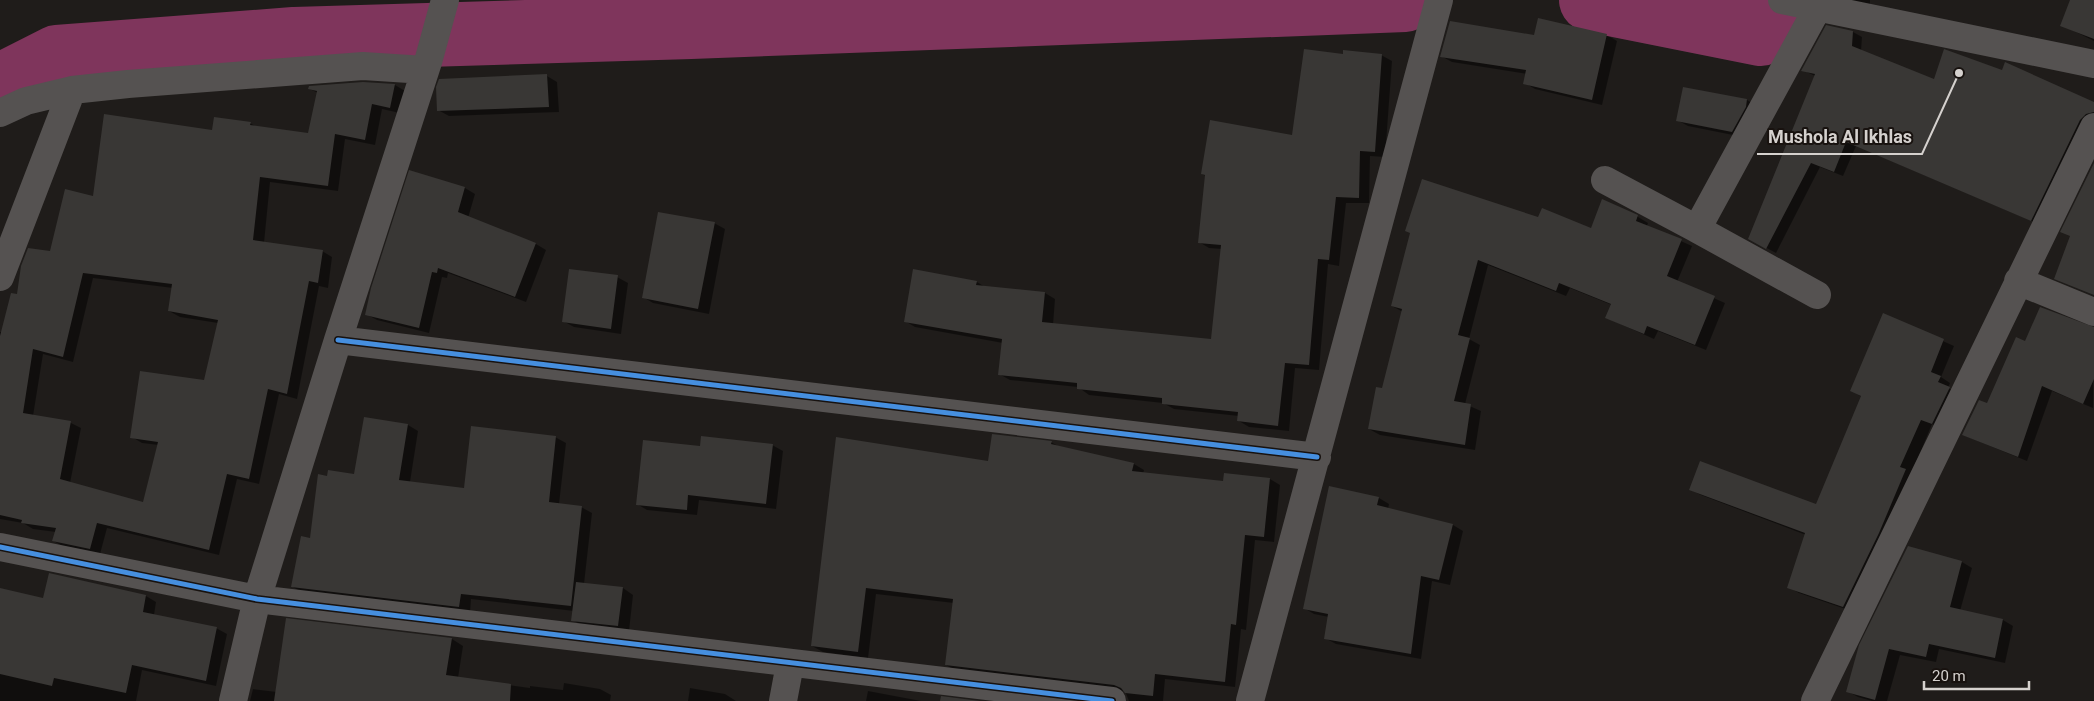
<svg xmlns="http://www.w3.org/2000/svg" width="2094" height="701" font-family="Roboto,sans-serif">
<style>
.shadow{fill:#0007;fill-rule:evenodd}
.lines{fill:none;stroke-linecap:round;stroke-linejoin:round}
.river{stroke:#7f355c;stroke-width:64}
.building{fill:#393735;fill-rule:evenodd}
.street{stroke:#555251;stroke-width:28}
.cycleway-casing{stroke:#18120f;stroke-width:8}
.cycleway{stroke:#468fdf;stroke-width:5}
.leader{fill:none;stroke:#d5d1ce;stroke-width:2}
.callout-dot{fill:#d5d1ce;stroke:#18120f;stroke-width:2}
.callout-label{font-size:18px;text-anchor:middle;font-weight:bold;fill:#d5d1ce;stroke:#18120f;stroke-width:4;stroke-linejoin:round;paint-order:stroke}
</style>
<rect width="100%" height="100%" fill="#1f1c1a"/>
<!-- shadow -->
<path class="shadow" d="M684 0H718L717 7Z
M1841 0H1870V6Z
M2072 0H2094V41L2062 25Z
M1539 20 1607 35 1617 41 1602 105 1535 89 1525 83 1527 74 1452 62 1441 56 1535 36Z
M1827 26 1853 32 1862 37 1861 51 1934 81 2094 103V120L2041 225 1856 146 1843 176 1820 167 1776 253 1750 239 1815 76 1803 70Z
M1344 55H1381L1392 61 1385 157 1370 156 1369 203H1346L1339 266 1328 264 1319 370 1295 368 1289 431 1249 427 1239 421V416L1174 409 1163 403 1089 395 1078 387 1010 380 999 374 1003 343 915 327 905 321 977 282 985 287 1045 293 1055 299 1053 325 1212 340 1222 249 1209 248 1199 242 1206 176 1202 174 1294 136Z
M547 76 557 82 559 112 449 116 438 110Z
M395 85 405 91 400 113 382 109 375 145 345 139 338 191 270 182 264 243 322 251 332 257 328 288 319 286 297 399 279 394 259 484 237 479 219 555 107 528 100 554 64 547 54 541 56 532 33 529 23 523 0 519V332H2L18 296 94 198 213 131 250 123 258 128 309 134 318 93 310 89ZM93 278 173 288 169 311 180 317 218 323 205 381 132 437 142 443 159 445 144 504 70 483 81 428 71 423 33 416 43 354 73 362Z
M1684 88 1747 100 1757 106 1743 137 1688 126 1677 120Z
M410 171 465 188 475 194 468 218 536 244 546 250 526 302 448 273 447 278 442 277 429 333 377 320 366 314Z
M1603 201 1638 217 1648 223 1647 226 1692 246 1677 282 1725 303 1706 350 1658 331 1654 339 1607 318 1612 305 1570 288 1566 296 1488 265 1469 339 1480 345 1465 404 1481 411 1475 450 1380 435 1369 429 1383 389 1403 312 1392 306 1539 218 1591 229Z
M714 223 725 229 709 314 653 303 643 297Z
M617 277 628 283 621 334 574 327 563 321Z
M1884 315 1954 346 1941 377 1950 383 1948 388 1960 394 1943 429 1932 424 1854 612 1799 593 1788 587 1806 535 1701 495 1691 490 1816 506 1862 397 1852 391Z
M2094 328 2093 408 2052 391 2027 461 1963 435 1988 405 2026 342Z
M365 418 408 425 418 431 410 482 465 489 555 437 566 443 559 504 581 507 592 513 584 584 623 588 633 595 629 631 583 626 573 620 574 611 471 599 470 613 303 593 293 587 311 539 328 478 355 475Z
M838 439 989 463 1051 442 1059 447 1134 464 1144 470 1143 474 1224 482 1225 475 1270 479 1280 485 1274 542 1255 540 1246 630 1241 629 1235 687 1165 679 1163 701H1129L1125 691 956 671 946 665 954 603 876 594 868 658 823 652 812 646Z
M772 445 783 451 776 509 699 500 697 515 647 510 637 504 701 448Z
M1379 498 1389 504 1388 509 1453 525 1463 531 1450 585 1432 581 1421 659 1336 644 1325 638 1329 617 1314 614 1304 608Z
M1962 562 1972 568 1960 611 2003 620 2013 626 2005 663 1939 649 1936 662 1900 655 1887 701H1872L1858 697 1847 691Z
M50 574 146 596 156 602 154 615 216 628 227 634 216 686 142 670 136 701H0V589L44 599Z
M452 639 463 646 458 678 530 688V686L563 690 564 683 600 689 611 695 610 701H250L253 689 277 692Z
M690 688 725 694 736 701H688Z
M868 691 921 701H866Z"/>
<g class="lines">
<!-- river -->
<path class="river" d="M1591 0 1761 34 1778 0
M0 86 57 57 294 39 691 27 1405 0"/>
</g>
<!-- building -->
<path class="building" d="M2070 0H2094V39L2060 26Z
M1538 18 1607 34 1592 100 1523 84 1526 70 1440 57 1450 21 1534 35Z
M1826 25 1853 31 1852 46 1934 79 1944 49 2002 70 2005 62 2094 102V112L2086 114 2080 120 2031 221 1846 142 1834 172 1811 163 1766 249 1748 239 1815 74 1801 71Z
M1304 49 1343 54V50L1382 54 1375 152 1360 151 1359 198 1336 197 1329 260 1318 259 1309 365 1285 363 1278 426 1237 421 1238 412 1162 404V398L1077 389V383L998 375 1002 339 904 322 913 269 977 281 976 285 1045 292 1042 322 1211 339 1221 245 1198 243 1205 175 1201 174 1210 120 1292 135Z
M547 74 549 107 437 111 436 87 439 79Z
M363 82 395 84 390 108 372 104 365 140 335 134 328 186 260 177 253 240 323 250 318 283 309 281 287 394 268 389 249 479 227 474 209 550 97 523 90 549 52 541 56 528 21 523 22 520 0 515V336L11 293 17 294 21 266 28 248 50 251 65 189 93 196 104 114 212 130 214 117 251 122 250 125 308 133 317 91 308 89 309 86ZM83 273 172 284 168 311 218 320 204 380 140 371 130 438 158 442 143 502 60 479 71 421 23 413 33 349 63 357Z
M1683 87 1747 99 1746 107 1732 132 1676 121Z
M2094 163V295L2054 279 2070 236 2060 232Z
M409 170 465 187 458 212 536 243 515 297 438 268 437 273 432 272 419 328 365 315 371 288Z
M1422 179 1538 217 1542 208 1591 228 1602 199 1638 215 1636 221 1682 239 1667 276 1715 296 1695 345 1647 326 1644 334 1605 318 1611 304 1559 283 1556 291 1478 260 1458 335 1470 338 1454 401 1471 404 1465 445 1368 429 1376 387 1382 388 1402 309 1391 306 1410 233 1405 231Z
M658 212 715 222 698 309 642 298Z
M569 269 618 275 611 329 562 322Z
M2040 307 2094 327V379L2083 404 2042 386 2018 457 1962 435 1979 400 1987 403 2016 337 2025 341Z
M1883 313 1944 339 1931 372 1941 376 1938 382 1950 387 1932 424 1921 420 1900 467 1906 469 1879 533 1843 607 1787 588 1805 533 1689 490 1700 461 1816 504 1861 396 1850 391Z
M364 417 408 424 399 480 464 488 471 426 556 436 549 502 582 506 571 606 461 594 459 607 291 587 301 536 310 538 318 474 327 476 328 470 354 474Z
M992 434 1052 441 1051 444 1134 463 1132 471 1223 481 1224 473 1270 478 1264 537 1245 535 1236 625 1231 624 1225 682 1155 674 1153 696 1125 693 1121 688 1114 685 945 665 953 599 866 588 858 652 811 646 836 437 988 461Z
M701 436 773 444 766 504 688 495 687 510 636 505 643 440 700 446Z
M1329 486 1379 497 1377 505 1453 524 1439 580 1421 576 1411 654 1324 639 1328 614 1303 609Z
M1908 546 1962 561 1950 607 2003 619 1995 658 1929 644 1926 657 1889 649 1875 700 1846 692 1859 645Z
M49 573 146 595 143 612 217 627 206 681 132 665 126 693 54 678 52 686 0 674V588L43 598Z
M576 582 623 587 618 626 571 621Z
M286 618 452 638 446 675 511 684 510 701H274Z
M941 696 980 701H940Z"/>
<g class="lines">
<!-- street -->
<path class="street" d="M1782 0 2094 64
M0 113 26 101 72 90 128 84 363 66 425 70
M1605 180 1697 229 1817 9
M1697 229 1817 295
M0 277 72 90
M2018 281 2094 312
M338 340 1317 457
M0 547 257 599 1112 701
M233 701 257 599 338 340 428 62 445 0
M783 701 790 664
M1250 701 1439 0
M1815 701 2094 127"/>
<!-- cycleway casing -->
<g class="cycleway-casing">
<path id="cycleway" d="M338 340 1317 457
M0 547 257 599 1112 701"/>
</g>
<!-- cycleway -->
<use href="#cycleway" class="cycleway"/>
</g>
<!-- callouts -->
<path class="leader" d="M1959 73L1922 154H1757"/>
<circle class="callout-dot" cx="1959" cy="73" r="5"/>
<g class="callout-label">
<text x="1840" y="143">Mushola Al Ikhlas</text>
</g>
<!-- scale -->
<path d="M1924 681v8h105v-8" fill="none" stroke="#d5d1ce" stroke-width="2.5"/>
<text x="1932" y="681" font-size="15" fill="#d5d1ce" stroke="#18120f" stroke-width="4" paint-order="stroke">20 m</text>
</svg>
